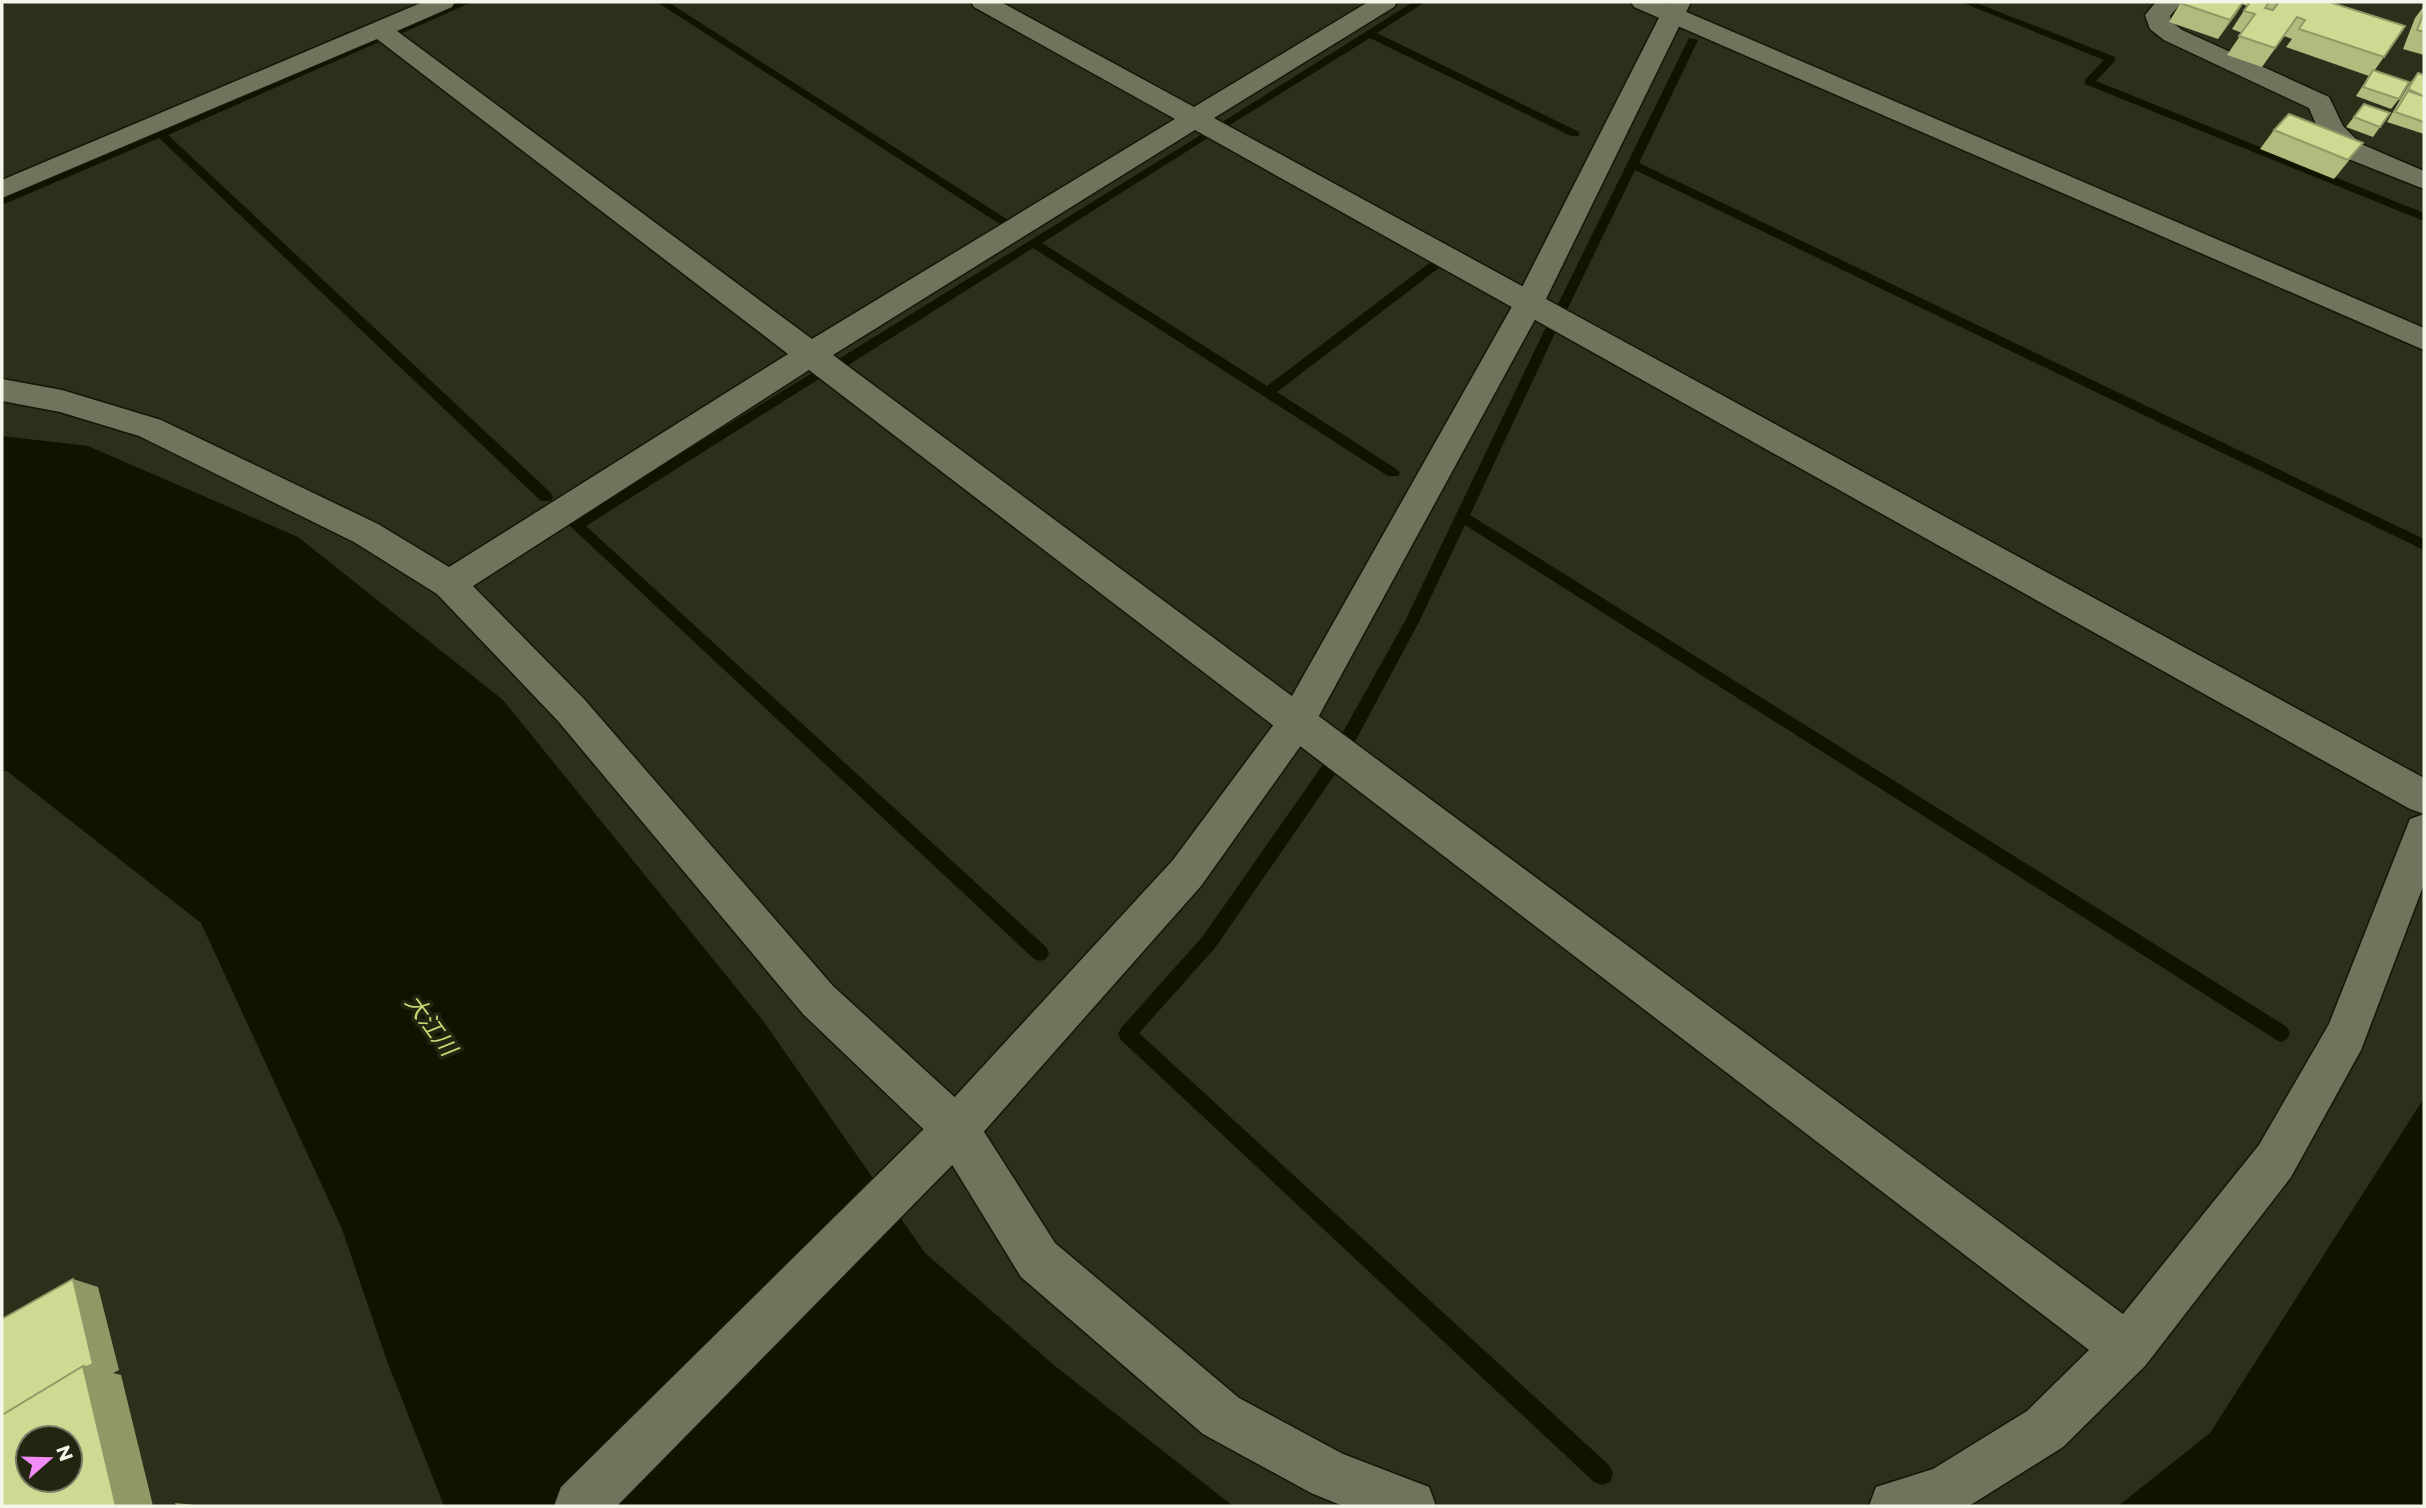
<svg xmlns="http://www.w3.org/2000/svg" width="2426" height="1508" font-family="Montserrat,'Noto Sans JP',sans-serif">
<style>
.water{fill:#111301}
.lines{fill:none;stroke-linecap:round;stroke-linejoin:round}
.stream{fill:#111301;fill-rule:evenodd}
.minor-casing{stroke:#151704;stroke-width:3}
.tertiary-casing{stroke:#151704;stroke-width:3}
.minor{fill:#70745c;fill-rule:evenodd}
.tertiary{fill:#70745c;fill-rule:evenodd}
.wall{fill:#b1bb7e}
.shaded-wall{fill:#909966}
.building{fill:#ceda92;stroke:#909966;stroke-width:2;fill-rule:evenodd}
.labels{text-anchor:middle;stroke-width:7;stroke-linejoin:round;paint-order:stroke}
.water-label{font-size:23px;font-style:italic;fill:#c8d673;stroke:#222510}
</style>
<rect width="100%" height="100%" fill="#2c2f1a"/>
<!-- water -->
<path class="water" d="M2 436 88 446 298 537 503 700 764 1022 925 1253 1055 1366 1233 1506H444L387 1361 342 1229 201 923 7 771H2Z
M2424 1098V1506H2118L2210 1433Z"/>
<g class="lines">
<!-- stream -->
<path class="stream" d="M459 2H472L398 35 389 33Z
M657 2H668L1008 220 1002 224 998 223Z
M1413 2H1425L1377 33 1579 132V136H1571L1370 38 1225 128 1216 126Z
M1961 2H1974L2115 57V61L2096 81 2424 213V221L2085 84V80L2104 60Z
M1689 38 1698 40 1639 163 2424 539V550L1635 170 1565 314 1563 317H1555L1553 314Z
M370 40 379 42 168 135 551 493 553 497 551 501H541L159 138 2 205V198Z
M1207 131 1211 132V136L1042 243 1267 386 1436 258H1444V264L1277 392 1398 470 1400 473 1398 476H1388L1033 248 847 366H837V360Z
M1551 325 1557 329 1470 515 2287 1027 2290 1033 2287 1039 2281 1042 2275 1039 1465 525 1419 622 1351 749H1339L1337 744 1339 739 1405 621 1545 329Z
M817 370 823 374 822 377 586 526 1046 947 1049 953 1046 959 1040 961 1034 959 569 525 571 521Z
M1332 758 1338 760 1340 765 1338 770 1215 948 1139 1033 1610 1466 1613 1474 1610 1482 1602 1485 1594 1482 1121 1040 1118 1034 1121 1028 1203 936 1326 760Z"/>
<!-- minor casing -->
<g class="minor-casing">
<path id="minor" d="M423 2H455L452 7 397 31 812 339 1175 119 974 7 971 2H1001L1194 107 1368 2H1397L1394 7 1214 118 2424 778V884L2361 1050 2291 1177 2145 1366 2063 1447 1969 1506H1869L1876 1487 1933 1469 2027 1411 2089 1350 809 370 473 586 584 699 833 986 972 1113 1055 1243 1239 1398 1343 1454 1429 1487 1436 1506H1343L1311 1493 1203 1434 1021 1277 940 1145 803 1014 558 721 437 594 354 542 139 436 60 412 2 401V379L62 390 161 420 378 524 449 567 788 354 377 39 2 198V180ZM1195 130 2410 809 2424 814 2410 819 2329 1024 2259 1145 2123 1314 833 355Z
M1631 2H1663L2424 328V350L1634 7Z
M2156 2H2182L2170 16 2171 21 2182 30 2329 97 2343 126 2361 144 2424 171V189L2341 156 2318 129 2309 108 2164 40 2150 29 2145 15Z"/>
</g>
<!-- tertiary casing -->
<g class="tertiary-casing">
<path id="tertiary" d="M1667 2H1691L1544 303 1309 734 1201 886 972 1145 617 1506H554L561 1487 940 1113 1173 860 1283 712 1514 303Z"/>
</g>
<!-- minor -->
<use href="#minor" class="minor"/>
<!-- tertiary -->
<use href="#tertiary" class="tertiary"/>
</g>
<!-- wall -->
<path class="wall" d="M2181 2H2278L2272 10H2273L2279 2 2384 57 2374 71 2399 99 2391 109 2356 96 2369 76 2286 47 2292 39 2284 36 2262 67 2227 55 2242 33 2232 29 2247 6 2242 4 2218 39 2169 22Z
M2424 6V55L2403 49 2415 18Z
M2418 73 2424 75V134L2387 122 2410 83Z
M2364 104 2380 127 2373 137 2346 127Z
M2274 130 2363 143 2334 179 2260 149Z"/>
<!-- shaded-wall -->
<path class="shaded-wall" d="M2244 2 2235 16 2218 39 2230 20Z
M73 1279 98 1287 119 1370 113 1373 121 1375 153 1506H116L84 1369Z
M175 1503 206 1506H176Z"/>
<!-- building -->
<path class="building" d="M2181 2H2243L2230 20 2180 3Z
M2250 2H2269L2265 8 2273 10 2279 2H2329L2405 26 2384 57 2299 29 2305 20 2297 17 2275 48 2239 36 2255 14 2244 11Z
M2424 12V32L2417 30Z
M2373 70 2409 82 2399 99 2363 87Z
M2418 73 2424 75V122L2395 112 2408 91 2423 96 2408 89Z
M2364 104 2390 113 2380 127 2354 117Z
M2289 114 2363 143 2348 160 2274 130Z
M73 1279 93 1364 87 1367 83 1366 2 1415V1319Z
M83 1366 116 1506H2V1415ZM28 1438H70V1480H28Z"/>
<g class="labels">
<!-- water labels -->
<g class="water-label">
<text transform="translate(431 1025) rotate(54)" y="8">大江川</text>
</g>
</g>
<!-- border -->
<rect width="2426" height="1508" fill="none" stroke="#f3f6e8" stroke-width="7"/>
<!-- north arrow -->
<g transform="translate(49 1459) rotate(70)"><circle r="33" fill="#222510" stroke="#767966" stroke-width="2"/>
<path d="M0-5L12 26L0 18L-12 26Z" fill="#f18bf5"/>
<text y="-10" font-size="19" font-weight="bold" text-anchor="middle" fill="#f3f6e8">N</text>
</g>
</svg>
